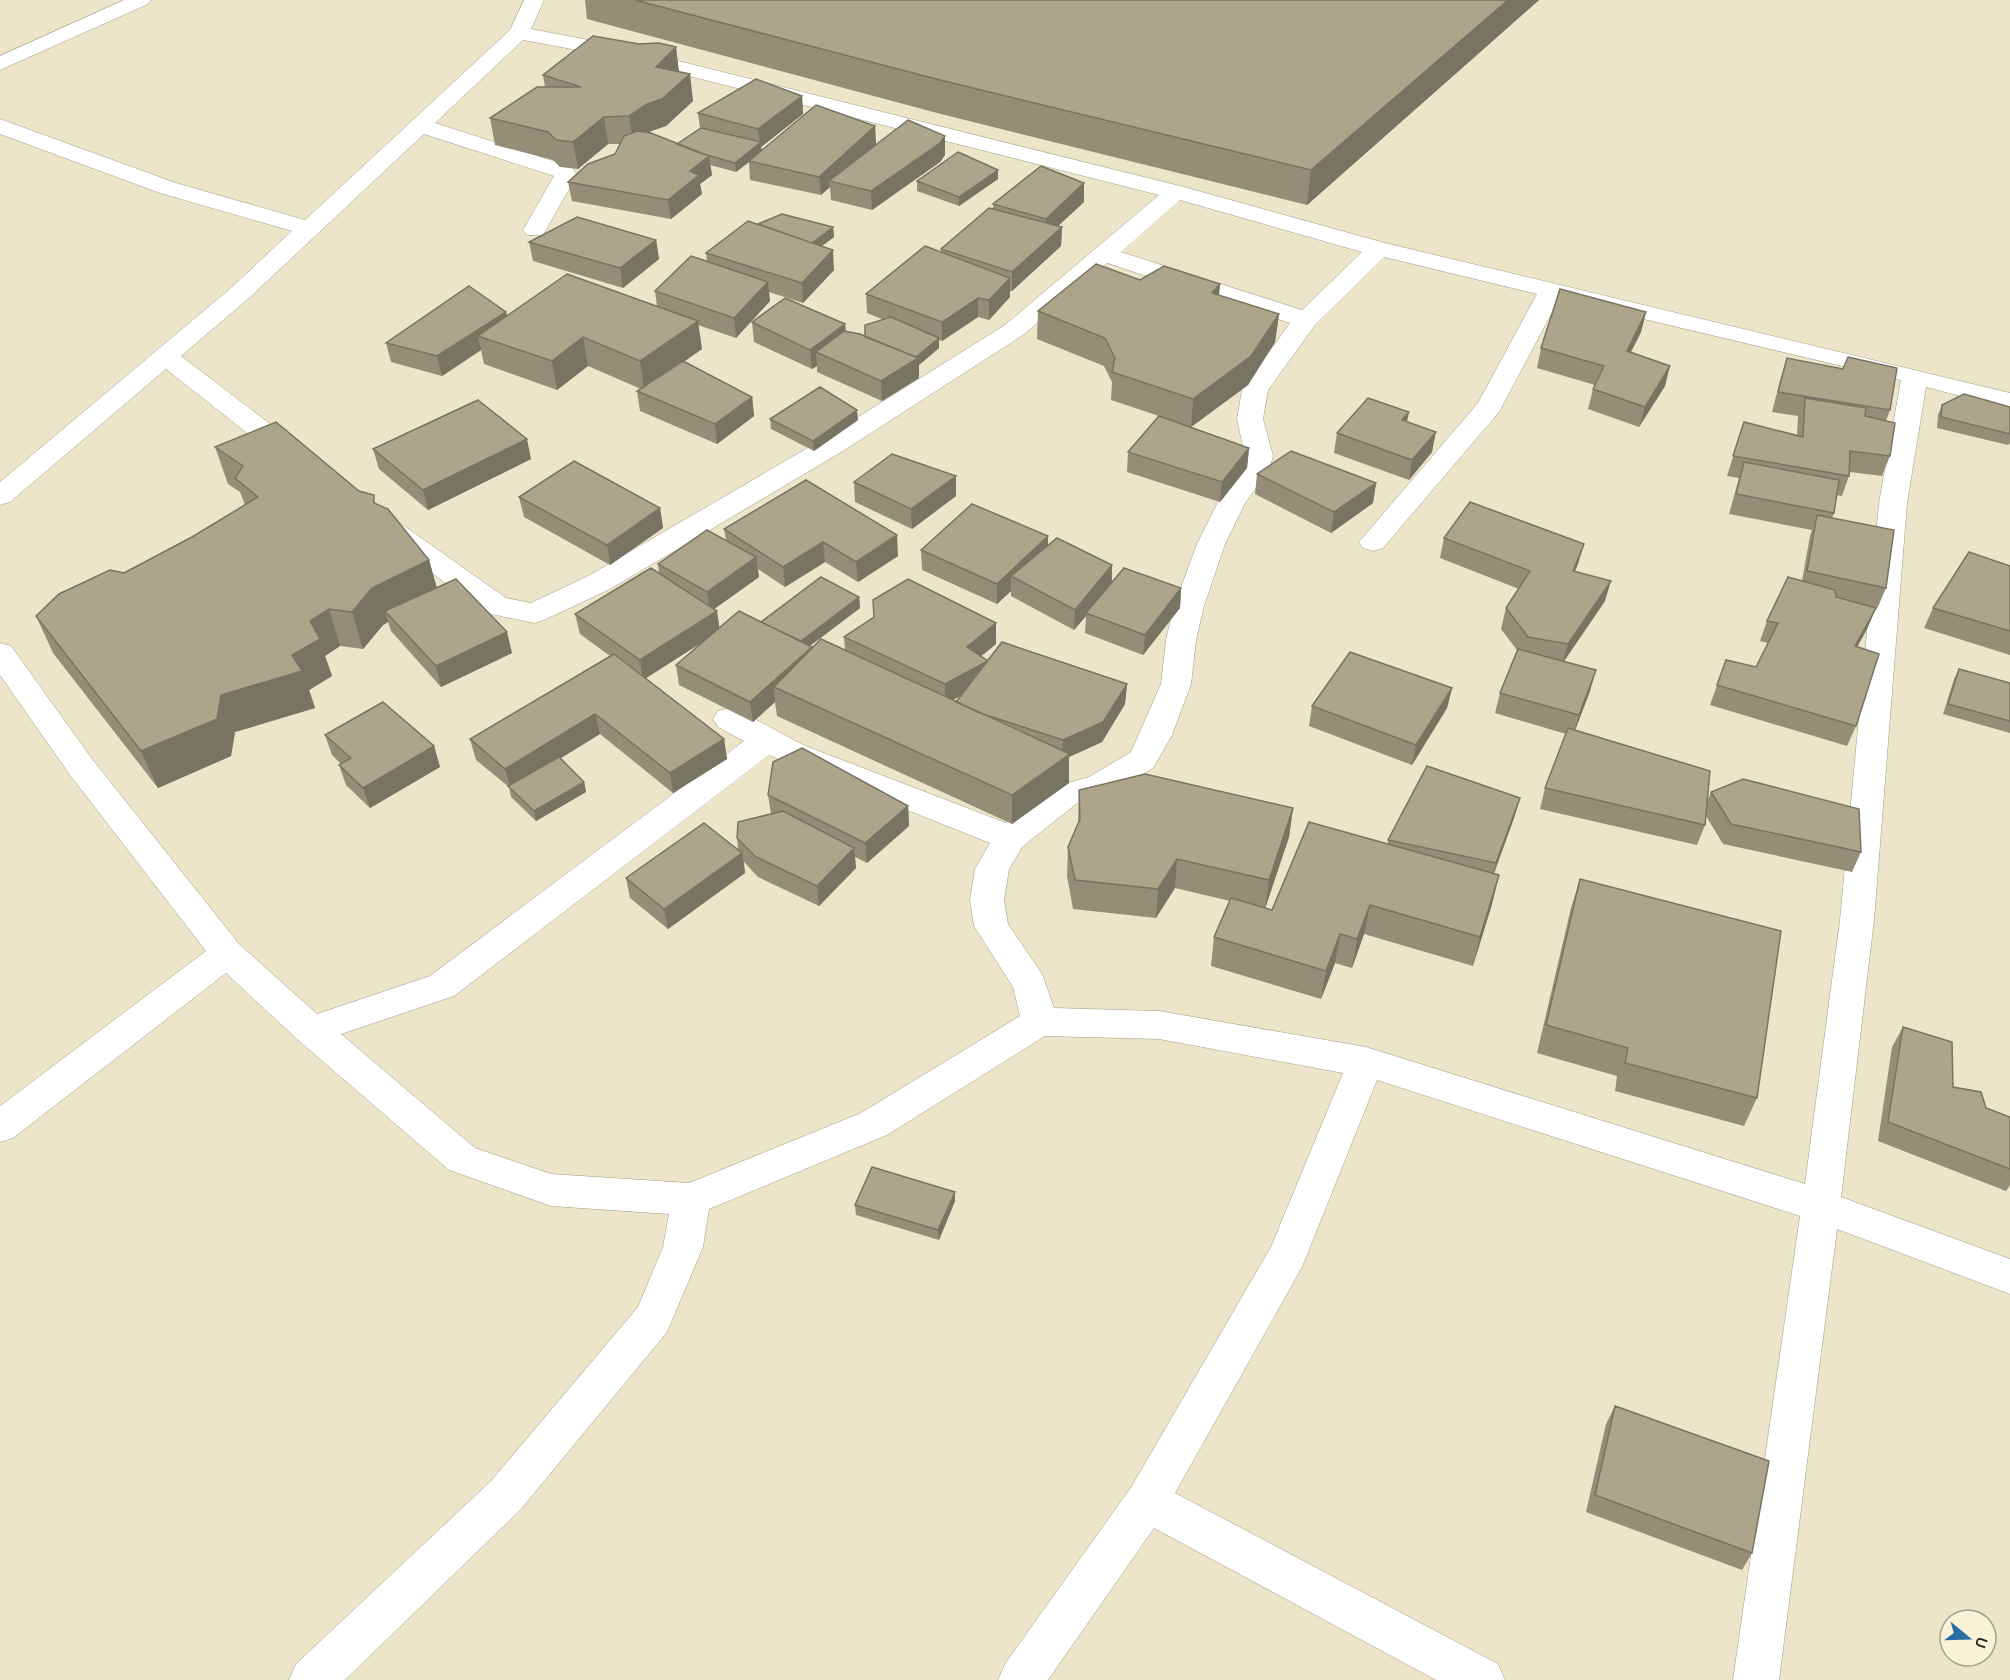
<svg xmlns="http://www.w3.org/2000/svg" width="2010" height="1680" font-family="Karla,sans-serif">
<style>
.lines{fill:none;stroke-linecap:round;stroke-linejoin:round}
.minor-casing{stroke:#a39b82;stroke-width:1}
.minor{fill:#fff;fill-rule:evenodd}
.wall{fill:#948e78;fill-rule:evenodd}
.shaded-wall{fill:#787462}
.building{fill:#aca58c;stroke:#787462;stroke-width:1.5}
</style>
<rect width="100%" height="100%" fill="#ece5ca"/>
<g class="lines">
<!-- minor casing -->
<g class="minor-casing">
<path id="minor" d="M124 0H151L148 4 0 70V56Z
M524 0H544L531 29 610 44 1184 187 1385 243 2010 393V409L1926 387 1907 503 1874 920 1841 1197 2010 1259V1294L1837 1229 1779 1680H1733L1800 1216 1377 1080 1302 1267 1175 1493 1498 1664 1505 1680H1436L1154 1528 1048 1680H998L1005 1664 1132 1486 1271 1247 1343 1073 1159 1039 1045 1036 887 1135 709 1209 703 1247 667 1332 521 1509 345 1680H289L296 1664 491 1481 638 1307 663 1247 669 1214 551 1206 449 1170 298 1040 226 973 13 1138 0 1142V1106L206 951 70 775 0 675V643L11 646 92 759 239 944 317 1014 430 976 744 741 718 727 713 719 718 711 729 708 740 711 803 745 1006 823 1054 787 1089 777 1131 752 1161 684 1166 640 1174 606 1197 544 1218 502 1242 469 1245 456 1237 419 1242 390 1290 323 1107 263 1023 335 843 451 610 589 544 620 534 623 487 613 380 535 376 529 380 523 390 520 400 523 506 598 531 603 590 575 823 439 1005 325 1159 195 610 56 523 40 435 123 572 167 577 175 543 235H527L523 230 554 176 424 134 249 298 181 356 304 450 308 456 304 462 294 464 284 462 166 369 10 502 0 505V482L231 288 292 231 160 193 0 134V119L176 183 305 220 510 30ZM1180 200 1362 252 1302 310 1121 252ZM1384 257 1537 294 1478 403 1359 542 1363 548 1373 551 1383 548 1499 412 1559 299 1901 380 1879 503 1840 920 1805 1184 1366 1047 1159 1011 1054 1008 1042 974 1008 924 1004 900 1009 869 1022 847 1076 804 1110 794 1153 768 1172 735 1191 684 1196 640 1204 606 1225 544 1245 503 1269 470 1273 456 1263 419 1268 390 1315 325ZM769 755 990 843 975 869 970 900 974 926 1013 987 1020 1016 861 1113 689 1183 551 1174 475 1148 341 1034 454 996Z"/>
</g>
<!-- minor -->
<use href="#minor" class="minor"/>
</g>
<!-- wall -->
<path class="wall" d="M585 0H1539L1307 205 937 113 587 19Z
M639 44 676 47 679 72 693 101 666 126 651 131 648 133 677 144 700 128 698 113 802 96 803 114 761 147 762 150 875 126 876 144 945 155 940 162 872 210 831 200 830 187 821 195 750 180 749 162 736 172 710 165 712 175 700 184 702 194 671 219 572 201 568 182 615 154 620 144H608L578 169 560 167 553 160 495 145 490 118 545 87 543 75Z
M998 179 959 206 917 191V181Z
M1084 183V202L1058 226 1062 227 1061 246 1012 291H1010V297L989 320 978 317 942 341 939 340V348L919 365V378L882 401 817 372V366L812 369 754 342 752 322 845 324 846 332 865 337 884 320 867 313 866 294 941 252V249L993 209V204Z
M758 224 833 227 834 237 821 246 834 270 803 303 769 292 770 301 736 338 698 325 702 349 684 361 752 397 754 416 717 444 640 411 637 391 641 389 588 366 557 390 484 364 481 350 442 376 391 362 386 343 506 312 507 316 657 306 655 291 707 261 706 253Z
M656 240 659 259 623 288 533 261 529 242Z
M1140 280 1220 284 1219 295 1279 314 1275 342 1248 385 1191 427 1249 448 1247 468 1220 502 1127 472 1128 452 1159 416 1111 400 1112 382 1104 366 1037 339 1038 311Z
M1646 312 1641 332 1631 352 1665 386 1639 427 1588 409 1593 389 1595 385 1537 368 1541 348Z
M1787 358 1890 410 1886 421 1890 456 1882 476 1850 472 1849 476 1842 496 1836 495 1834 513 1832 518 1886 588 1877 609 1876 608 1867 629 1857 647 1856 726 1847 746 1710 705 1726 660 1756 667 1768 643 1760 641 1767 621 1802 581 1810 536 1812 530 1729 514 1739 478 1727 476 1744 422 1797 436 1798 416 1772 412 1781 377Z
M1942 405 2010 407V443L2008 445 1937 428 1938 415Z
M770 419 858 420 814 451 771 429Z
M1407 422 1432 452 1409 480 1334 453 1337 433Z
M215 447 359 491 377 504 429 560 437 588 512 653 441 687 391 631 388 622 383 625 363 649 340 646 325 656 332 676 309 690 315 708 235 732 231 756 158 788 53 653 36 616 124 573 192 537 245 505 240 492 228 484Z
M373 449 531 459 428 510 379 469Z
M1257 474 1376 483 1373 503 1331 533 1255 494Z
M806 480 898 556 858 582 825 562 785 587 758 569 759 577 714 609 719 628 761 622 859 597 860 608 810 646 812 648 845 650 844 637 996 644 981 656 988 661 1127 684 1125 704 1102 742 1069 757V783L1012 824 777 716 775 702 753 722 679 685 676 665 702 642 646 678 724 739 727 759 673 793 600 734 560 758 584 782 586 792 536 821 511 797 509 787 476 760 470 739 610 656 580 634 575 614 659 573 658 564 726 540 724 529ZM961 696 956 702 953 700Z
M854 482 956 496 912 529 855 502Z
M519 497 660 508 663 528 610 565 524 517Z
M1444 538 1584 544 1575 571 1605 601 1564 661 1590 691 1575 730 1707 802 1711 792 1861 852 1852 872 1723 844 1706 816 1705 825 1697 845 1540 809 1545 788 1566 734 1495 713 1500 693 1517 650 1501 629 1506 608 1519 589 1440 558Z
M1048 545 1112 565V583L1181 588 1180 608 1143 655 1085 633 1086 616 1074 630 1011 596V591L997 604 922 570 921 550Z
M2010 566V655L1924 628 1933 608Z
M1959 669 2010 683V733L1943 714 1954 679Z
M1452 688 1447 708 1412 765 1309 726 1312 706Z
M325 735 434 746 440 767 370 808 346 785 339 765 341 764 332 755Z
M1079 790 1293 808 1289 837 1265 908 1272 910 1388 844V840L1520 798 1514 818 1494 874 1499 875 1492 904 1473 966 1364 934 1352 968 1335 963 1321 999 1211 966 1214 937 1230 901 1175 888 1156 918 1073 909 1067 876 1068 847 1078 823Z
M768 795 908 806 909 826 867 863 855 857 856 868 819 906 758 877 744 862 745 873 668 929 630 898 626 878 738 850 737 838 771 814Z
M1580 879 1757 1098 1744 1126 1615 1091 1617 1076 1537 1053 1571 908Z
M1903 1027 1953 1087 1986 1108 2010 1117V1185L2006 1191 1878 1141 1892 1047Z
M955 1201 939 1240 856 1215 855 1205Z
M1615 1406 1752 1553 1742 1570 1586 1512 1606 1424Z"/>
<!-- shaded-wall -->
<path class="shaded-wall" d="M1508 0H1539L1307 205 1311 170Z
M676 47 679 74 656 67Z
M690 74 693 101 666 126 651 131 633 143 629 116Z
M802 96 803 114 761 147 762 152 736 172 735 163 760 143 758 129Z
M604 117 608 144 578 169 573 142Z
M875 126 876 145 829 181 830 187 821 195 819 177Z
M945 136V155L940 162 872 210 871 191Z
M709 156 712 175 700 184 702 194 671 219 668 200 690 171Z
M998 170V179L959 206V197Z
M1084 183V202L1045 238 1046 219Z
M833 227 834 237 809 256 808 246Z
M1062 227 1061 246 1012 291V272Z
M656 240 659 259 623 288 620 268Z
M833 250 834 270 803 303 802 283Z
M1010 278V297L989 320V300Z
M768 282 770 301 736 338 734 318Z
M1220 284 1217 312 1212 293Z
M978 298V317L942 341V322Z
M506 312 510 331 478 336 481 350 442 376 437 356Z
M1646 312 1641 332 1621 371 1627 351Z
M1279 314 1275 342 1248 385 1191 427 1193 399Z
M698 321 702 349 644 390 640 361Z
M845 324 846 343 816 352 817 366 812 369 810 350Z
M583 337 588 366 557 390 552 361Z
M939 338V348L919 365V378L882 401 881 381 913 360Z
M1670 366 1665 386 1639 427 1645 407Z
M752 397 754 416 717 444 715 424Z
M857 410 858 420 814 451 813 441Z
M1409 412 1405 432 1402 420Z
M1436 432 1432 452 1409 480 1412 460Z
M527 439 531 459 428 510 423 490Z
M1249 448 1247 468 1220 502 1222 482Z
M956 476V496L912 529 911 509Z
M1376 483 1373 503 1331 533 1334 512Z
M660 508 663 528 610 565 607 545Z
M897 535 898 556 858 582 856 562Z
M1048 536V556L1011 576V591L997 604V584Z
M823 542 825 562 785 587 783 567Z
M1584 544 1578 564 1567 591 1573 571Z
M756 557 759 577 710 612 707 592Z
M429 560 439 597 385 611 388 622 383 625 363 649 352 612 372 588Z
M1112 565 1111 585 1086 613V616L1074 630 1075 610Z
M1611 581 1605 601 1562 664 1568 644Z
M1181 588 1180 608 1143 655 1145 635Z
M859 597 860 608 799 654 798 644Z
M1876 608 1867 629 1846 667 1855 646Z
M329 609 340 646 325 656 332 676 309 690 315 708 235 732 231 756 158 788 141 751 221 695 310 621Z
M717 611 720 631 643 680 640 660Z
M996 623V644L968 667 967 647Z
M507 632 512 653 441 687 436 666Z
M812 647 814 667 774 687 775 702 753 722 750 702Z
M988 661V681L945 704V684Z
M1596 670 1590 691 1573 736 1579 715Z
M1127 684 1125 704 1102 742 1069 757V783L1012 824V795L1062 759 1063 740Z
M1452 688 1447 708 1412 765 1416 745Z
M595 714 600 734 511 789 505 769Z
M724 739 727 759 673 793 670 773Z
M434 746 440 767 370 808 363 788Z
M584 782 586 792 536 821 534 811Z
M1520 798 1514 818 1490 883 1496 863Z
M908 806 909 826 867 863 865 843Z
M1293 808 1289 837 1265 909 1269 880Z
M854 848 856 868 819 906 817 886Z
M742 853 745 873 668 929 664 909Z
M1177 859 1175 888 1156 918 1158 889Z
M1499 875 1492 904 1473 966 1480 937Z
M1370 905 1364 934 1352 968 1357 939Z
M1340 934 1335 963 1321 999 1326 971Z
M955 1192V1201L939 1240 938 1230Z"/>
<!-- building -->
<path class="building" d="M635 0H1508L1311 170 936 79Z
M593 36 639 44 659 43 676 47 656 67 690 74 662 99 647 104 629 116 604 117 573 142 556 140 548 132 490 118 537 87H581L543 75Z
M756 79 802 96 758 129 698 113Z
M816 105 875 126 819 177 749 161Z
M908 120 945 136 940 143 871 191 829 181Z
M701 128 761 142 735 163 700 153 677 144Z
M637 131 651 133 709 156 690 171 699 175 668 200 568 182 588 164 615 154 624 136Z
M958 152 998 170 959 197 917 181Z
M1041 166 1084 183 1046 219 993 204Z
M989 208 1062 227 1012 272 941 249Z
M782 214 833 227 812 243 758 224Z
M577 217 656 240 620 268 529 242Z
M748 221 833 250 802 283 706 253Z
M925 246 1010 278 989 300 978 298 942 322 866 294Z
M691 256 768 282 734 318 655 291Z
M1096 264 1140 280 1164 266 1220 284 1212 293 1279 314 1251 356 1193 399 1112 372 1115 358 1105 338 1038 311Z
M567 274 698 321 640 361 583 337 552 361 478 336Z
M469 286 506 312 437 356 386 343Z
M1560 289 1646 312 1627 351 1670 366 1645 407 1593 389 1604 366 1541 348Z
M785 298 845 324 810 350 752 322Z
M891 317 939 338 916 357 865 337V325Z
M844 331 860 334 918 358 881 381 816 352Z
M1848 357 1897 368 1890 410 1778 392 1787 358 1843 369Z
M683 361 752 397 715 424 637 391Z
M820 387 857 410 813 441 770 419Z
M1964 394 2010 407V434L1941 417 1942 405Z
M1368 398 1409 412 1402 420 1436 432 1412 460 1337 433Z
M1805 398 1866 408 1865 416 1895 423 1890 456 1850 451 1849 476 1733 456 1744 422 1803 437Z
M478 400 527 439 423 490 373 449Z
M1159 416 1249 448 1222 482 1128 452Z
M276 422 359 491 374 495V503L388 509 429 560 372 588 352 612 329 609 310 621 320 639 292 655 302 671 221 695 217 719 141 751 36 616 59 594 110 570 124 573 192 537 258 497 235 478 243 466 215 447Z
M1291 451 1376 483 1334 512 1257 474Z
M892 454 956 476 911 509 854 482Z
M574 461 660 508 607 545 519 497Z
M1744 462 1839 480 1834 513 1736 494Z
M806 480 897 535 856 562 823 542 783 567 724 529Z
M1470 502 1584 544 1573 571 1611 581 1568 644 1528 637 1506 608 1530 571 1444 538Z
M972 504 1048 536 997 584 921 550Z
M1817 515 1894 530 1886 588 1807 571Z
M707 530 756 557 707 592 658 564Z
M1057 538 1112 565 1075 610 1011 576Z
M1969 552 2010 566V631L1933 608Z
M651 568 717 611 640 660 575 614Z
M1124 568 1181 588 1145 635 1086 613Z
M821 577 859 597 801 641 761 622Z
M1788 577 1835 590 1836 597 1876 608 1855 646 1879 654 1856 726 1717 685 1726 660 1756 667 1778 623 1767 621Z
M456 579 507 632 436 666 385 611Z
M908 579 996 623 967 647 988 661 945 684 844 637 874 617 873 600Z
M739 611 812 647 750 702 676 665Z
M821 639 1070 754 1012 795 774 687Z
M1002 642 1127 684 1103 722 1063 740 980 713 956 702Z
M1518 649 1596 670 1579 715 1500 693Z
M1350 652 1452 688 1416 745 1312 706Z
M614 654 724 739 670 773 595 714 505 769 470 739Z
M1959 669 2010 683V721L1948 704Z
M383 702 434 746 363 788 339 765 351 758 325 735Z
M1568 728 1710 771 1705 825 1545 788Z
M802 748 908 806 865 843 768 795 773 762Z
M559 757 584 782 534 811 508 786Z
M1427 766 1520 798 1496 863 1388 840Z
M1145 774 1293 808 1269 880 1177 859 1158 889 1075 880 1068 847 1080 819 1079 790Z
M1743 779 1859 809 1861 852 1731 824 1711 792Z
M783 811 854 848 817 886 756 857 737 838 738 822Z
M1309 822 1499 875 1480 937 1370 905 1357 939 1340 934 1326 971 1214 937 1231 898 1272 910Z
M704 823 742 853 664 909 626 878Z
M1580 879 1781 931 1757 1098 1625 1063 1628 1048 1546 1025Z
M1903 1027 1952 1042 1953 1087 1981 1092 1986 1108 2010 1117V1169L1888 1122Z
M872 1167 955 1192 938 1230 855 1205Z
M1615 1406 1769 1461 1752 1553 1595 1495Z"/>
<!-- north arrow -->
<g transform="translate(1968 1638) rotate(109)"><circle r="28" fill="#faf2d7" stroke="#a49e8a" stroke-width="1.5"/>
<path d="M0-4.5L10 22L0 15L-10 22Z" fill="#256fa2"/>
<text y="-9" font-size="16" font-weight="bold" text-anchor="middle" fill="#242117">U</text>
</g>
</svg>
